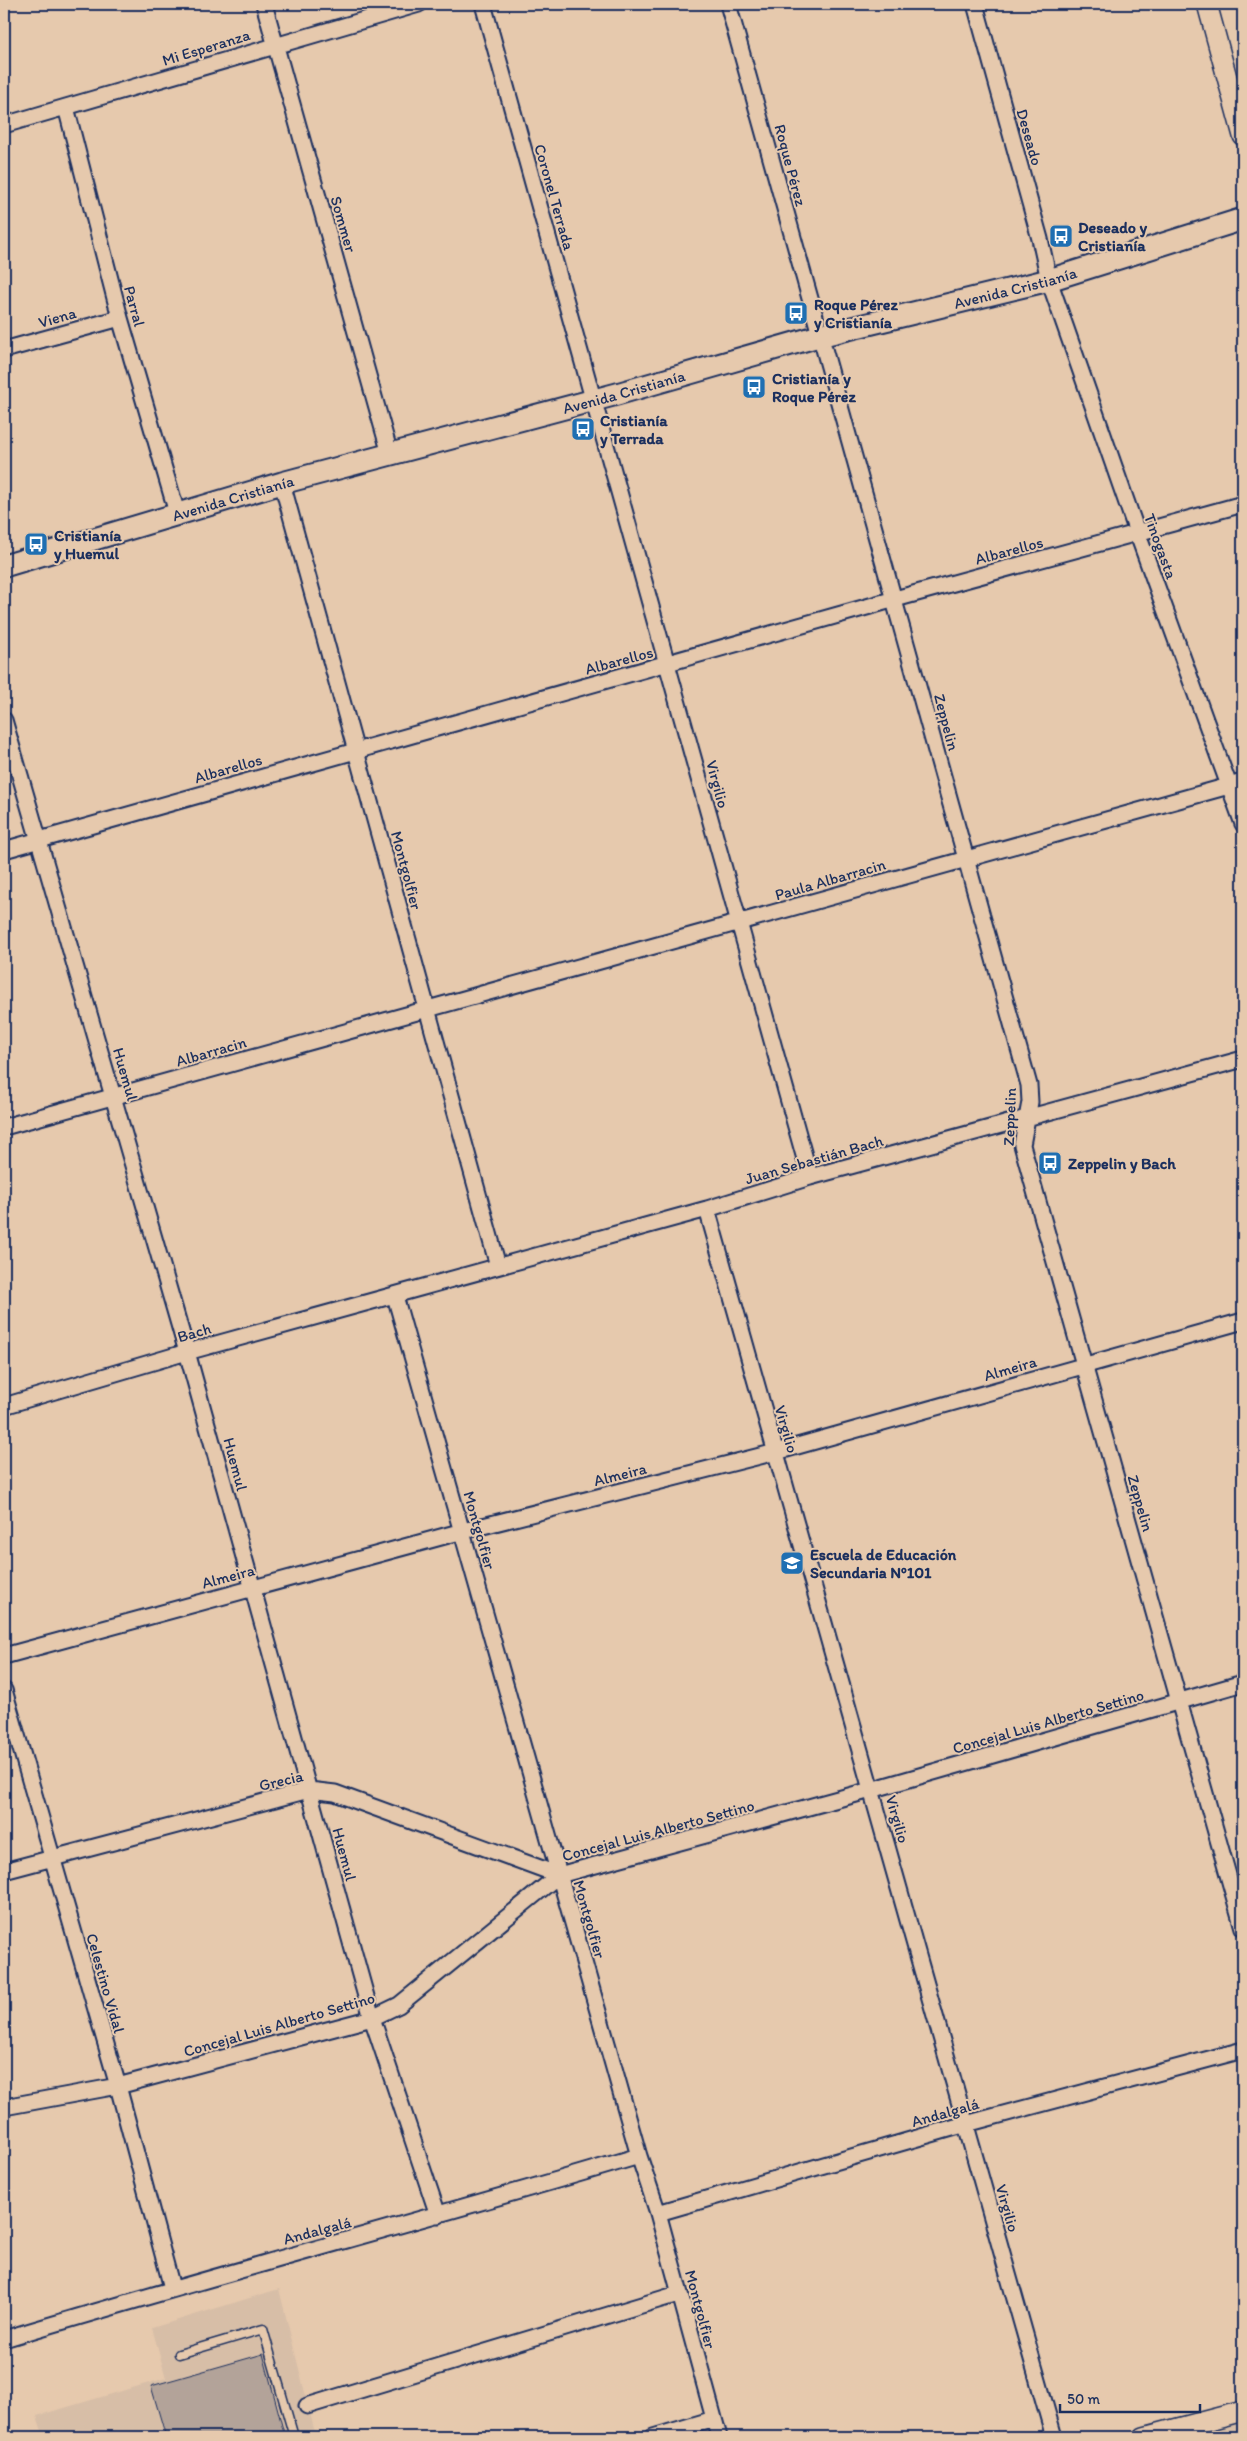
<svg xmlns="http://www.w3.org/2000/svg" width="1247" height="2441" font-family="Itim,sans-serif">
<style>
.built{fill:#d7bea7}
.building{fill:#b3a399;stroke:#1b2f5e}
.lines{fill:none;stroke-linecap:round;stroke-linejoin:round}
.service-casing{stroke:#1b2f5e;stroke-width:11}
.minor-casing{stroke:#1b2f5e;stroke-width:19}
.tertiary-casing{stroke:#1b2f5e;stroke-width:22}
.secondary-casing{stroke:#1b2f5e;stroke-width:25}
.service{stroke:#e6c9ad;stroke-width:8}
.minor{stroke:#e6c9ad;stroke-width:15}
.tertiary{stroke:#e6c9ad;stroke-width:19}
.secondary{stroke:#e6c9ad;stroke-width:21}
.labels{text-anchor:middle;stroke-width:4;stroke-linejoin:round;paint-order:stroke}
.street-label{font-size:16px;fill:#1b2f5e;stroke:#e6c9ad}
.poi-label{font-size:16px;font-weight:bold;fill:#1b2f5e;stroke:#e6c9ad;text-anchor:start}
</style>
<rect width="100%" height="100%" fill="#e6c9ad"/>
<filter id="ink" filterUnits="userSpaceOnUse"><feTurbulence type="fractalNoise" baseFrequency=".02" numOctaves="2"/><feDisplacementMap in="SourceGraphic" scale="10" xChannelSelector="R" yChannelSelector="G"/><feConvolveMatrix kernelMatrix="1 2 1 2 8 2 1 2 1" color-interpolation-filters="sRGB"/></filter>
<g filter="url(#ink)">
<!-- built -->
<path class="built" d="M279 2289 316 2437H44L37 2416 166 2378 152 2328Z
M1243 2411V2437H1144Z"/>
<!-- building -->
<path class="building" d="M263 2354 285 2437H166L151 2386Z"/>
<g class="lines">
<!-- service casing -->
<g class="service-casing">
<path id="service" d="M179 2354 263 2329 294 2437"/>
</g>
<!-- minor casing -->
<g class="minor-casing">
<path id="minor" d="M264 4 390 454
M483 4 810 1177
M728 4 1029 1085 1030 1102 1022 1145 1243 1928
M975 4 1040 239 1049 280 1137 532 1243 824
M66 107 120 318 177 513
M4 125 419 4
M4 350 120 318
M282 483 498 1266
M4 720 187 1352 372 2018 438 2215
M4 850 895 599 1243 504
M4 1127 1243 782
M707 1209 1054 2437
M395 1296 639 2156 658 2213 719 2437
M4 1406 187 1352 707 1209 810 1177 1243 1059
M4 1656 463 1531 776 1452 1243 1321
M4 1690 118 2086 172 2288
M4 1871 309 1790 335 1793 559 1875
M4 2107 118 2086 372 2018 399 2005 559 1875 871 1790 1243 1683
M658 2213 966 2124 1243 2050
M4 2339C215 2275 428 2219 639 2156
M307 2406 678 2294
M653 2437 714 2419"/>
</g>
<!-- tertiary casing -->
<g class="tertiary-casing">
<path id="tertiary" d="M1207 4 1243 136
M1144 2437 1243 2411"/>
</g>
<!-- secondary casing -->
<g class="secondary-casing">
<g id="secondary">
<path id="s1" d="M4 566 282 483 617 394 819 336 1049 280 1243 219"/>
</g>
</g>
<!-- service -->
<use href="#service" class="service"/>
<!-- minor -->
<use href="#minor" class="minor"/>
<!-- tertiary -->
<use href="#tertiary" class="tertiary"/>
<!-- secondary -->
<use href="#secondary" class="secondary"/>
</g>
</g>
<!-- icons -->
<defs>
<g id="bus-square" transform="scale(1.25)"><rect x="-9" y="-9" width="18" height="18" rx="4" fill="#1f6fb2" stroke="#e6c9ad"/><path d="M-5-6H5V4H4V6H2V4H-2V6H-4V4H-5ZM-3.5-4V0h7V-4ZM-3.5 1.2v1.5H-2V1.2ZM2 1.2v1.5H3.5V1.2Z" fill="#fff"/></g>
<g id="school-square" transform="scale(1.25)"><rect x="-9" y="-9" width="18" height="18" rx="4" fill="#1f6fb2" stroke="#e6c9ad"/><path d="M0-5L7-2L0 1L-7-2ZM-4 1L0 2.5L4 1V4Q0 6-4 4Z" fill="#fff"/></g>
</defs>
<g fill-rule="evenodd">
<use href="#bus-square" x="1061" y="236"/>
<use href="#bus-square" x="796" y="313"/>
<use href="#bus-square" x="754" y="387"/>
<use href="#bus-square" x="583" y="429"/>
<use href="#bus-square" x="36" y="544"/>
<use href="#bus-square" x="1050" y="1163"/>
<use href="#school-square" x="792" y="1563"/>
</g>
<g class="labels">
<!-- street labels -->
<g class="street-label">
<text transform="translate(206 47) rotate(-17)" y="6">Mi Esperanza</text>
<text transform="translate(1030 137) rotate(74)" y="6">Deseado</text>
<text transform="translate(791 165) rotate(75)" y="6">Roque Pérez</text>
<text transform="translate(555 197) rotate(74)" y="6">Coronel Terrada</text>
<text transform="translate(344 224) rotate(74)" y="6">Sommer</text>
<text dy="6" stroke="none"><textPath href="#s1" startOffset="1049">Avenida Cristianía</textPath></text>
<text transform="translate(135 306) rotate(75)" y="6">Parral</text>
<text transform="translate(57 317) rotate(-16)" y="6">Viena</text>
<text dy="6" stroke="none"><textPath href="#s1" startOffset="644">Avenida Cristianía</textPath></text>
<text dy="6" stroke="none"><textPath href="#s1" startOffset="239">Avenida Cristianía</textPath></text>
<text transform="translate(1161 546) rotate(70)" y="6">Tinogasta</text>
<text transform="translate(1009 550) rotate(-15)" y="6">Albarellos</text>
<text transform="translate(619 660) rotate(-15)" y="6">Albarellos</text>
<text transform="translate(947 722) rotate(75)" y="6">Zeppelin</text>
<text transform="translate(228 768) rotate(-16)" y="6">Albarellos</text>
<text transform="translate(718 784) rotate(75)" y="6">Virgilio</text>
<text transform="translate(407 870) rotate(75)" y="6">Montgolfier</text>
<text transform="translate(830 879) rotate(-16)" y="6">Paula Albarracin</text>
<text transform="translate(211 1051) rotate(-16)" y="6">Albarracin</text>
<text transform="translate(126 1074) rotate(74)" y="6">Huemul</text>
<text transform="translate(1009 1117) rotate(-88)" y="6">Zeppelin</text>
<text transform="translate(814 1159) rotate(-16)" y="6">Juan Sebastián Bach</text>
<text transform="translate(194 1332) rotate(-16)" y="6">Bach</text>
<text transform="translate(1010 1368) rotate(-16)" y="6">Almeira</text>
<text transform="translate(787 1429) rotate(74)" y="6">Virgilio</text>
<text transform="translate(236 1464) rotate(75)" y="6">Huemul</text>
<text transform="translate(620 1474) rotate(-14)" y="6">Almeira</text>
<text transform="translate(1141 1503) rotate(74)" y="6">Zeppelin</text>
<text transform="translate(480 1530) rotate(74)" y="6">Montgolfier</text>
<text transform="translate(228 1576) rotate(-15)" y="6">Almeira</text>
<text transform="translate(1048 1721) rotate(-16)" y="6">Concejal Luis Alberto Settino</text>
<text transform="translate(281 1780) rotate(-13)" y="6">Grecia</text>
<text transform="translate(898 1819) rotate(74)" y="6">Virgilio</text>
<text transform="translate(658 1830) rotate(-15)" y="6">Concejal Luis Alberto Settino</text>
<text transform="translate(345 1854) rotate(75)" y="6">Huemul</text>
<text transform="translate(590 1919) rotate(74)" y="6">Montgolfier</text>
<text transform="translate(106 1983) rotate(74)" y="6">Celestino Vidal</text>
<text transform="translate(279 2024) rotate(-16)" y="6">Concejal Luis Alberto Settino</text>
<text transform="translate(945 2112) rotate(-16)" y="6">Andalgalá</text>
<text transform="translate(1008 2208) rotate(74)" y="6">Virgilio</text>
<text transform="translate(317 2230) rotate(-15)" y="6">Andalgalá</text>
<text transform="translate(701 2309) rotate(75)" y="6">Montgolfier</text>
</g>
<!-- poi labels -->
<g class="poi-label">
<text x="1078" y="233">Deseado y<tspan x="1078" dy="18">Cristianía</tspan></text>
<text x="814" y="310">Roque Pérez<tspan x="814" dy="18">y Cristianía</tspan></text>
<text x="772" y="384">Cristianía y<tspan x="772" dy="18">Roque Pérez</tspan></text>
<text x="600" y="426">Cristianía<tspan x="600" dy="18">y Terrada</tspan></text>
<text x="54" y="541">Cristianía<tspan x="54" dy="18">y Huemul</tspan></text>
<text x="1068" y="1169">Zeppelin y Bach</text>
<text x="810" y="1560">Escuela de Educación<tspan x="810" dy="18">Secundaria Nº101</tspan></text>
</g>
</g>
<!-- margin -->
<rect width="1247" height="2441" fill="none" stroke="#e6c9ad" stroke-width="20"/>
<rect x="10" y="10" width="1227" height="2421" fill="none" stroke="#1b2f5e" stroke-width="2" filter="url(#ink)"/>
<!-- scale -->
<path d="M1060 2404v8h140v-8" fill="none" stroke="#1b2f5e" stroke-width="2.5"/>
<text x="1067" y="2404" font-size="15" fill="#1b2f5e" stroke="#e6c9ad" stroke-width="4" paint-order="stroke">50 m</text>
</svg>
